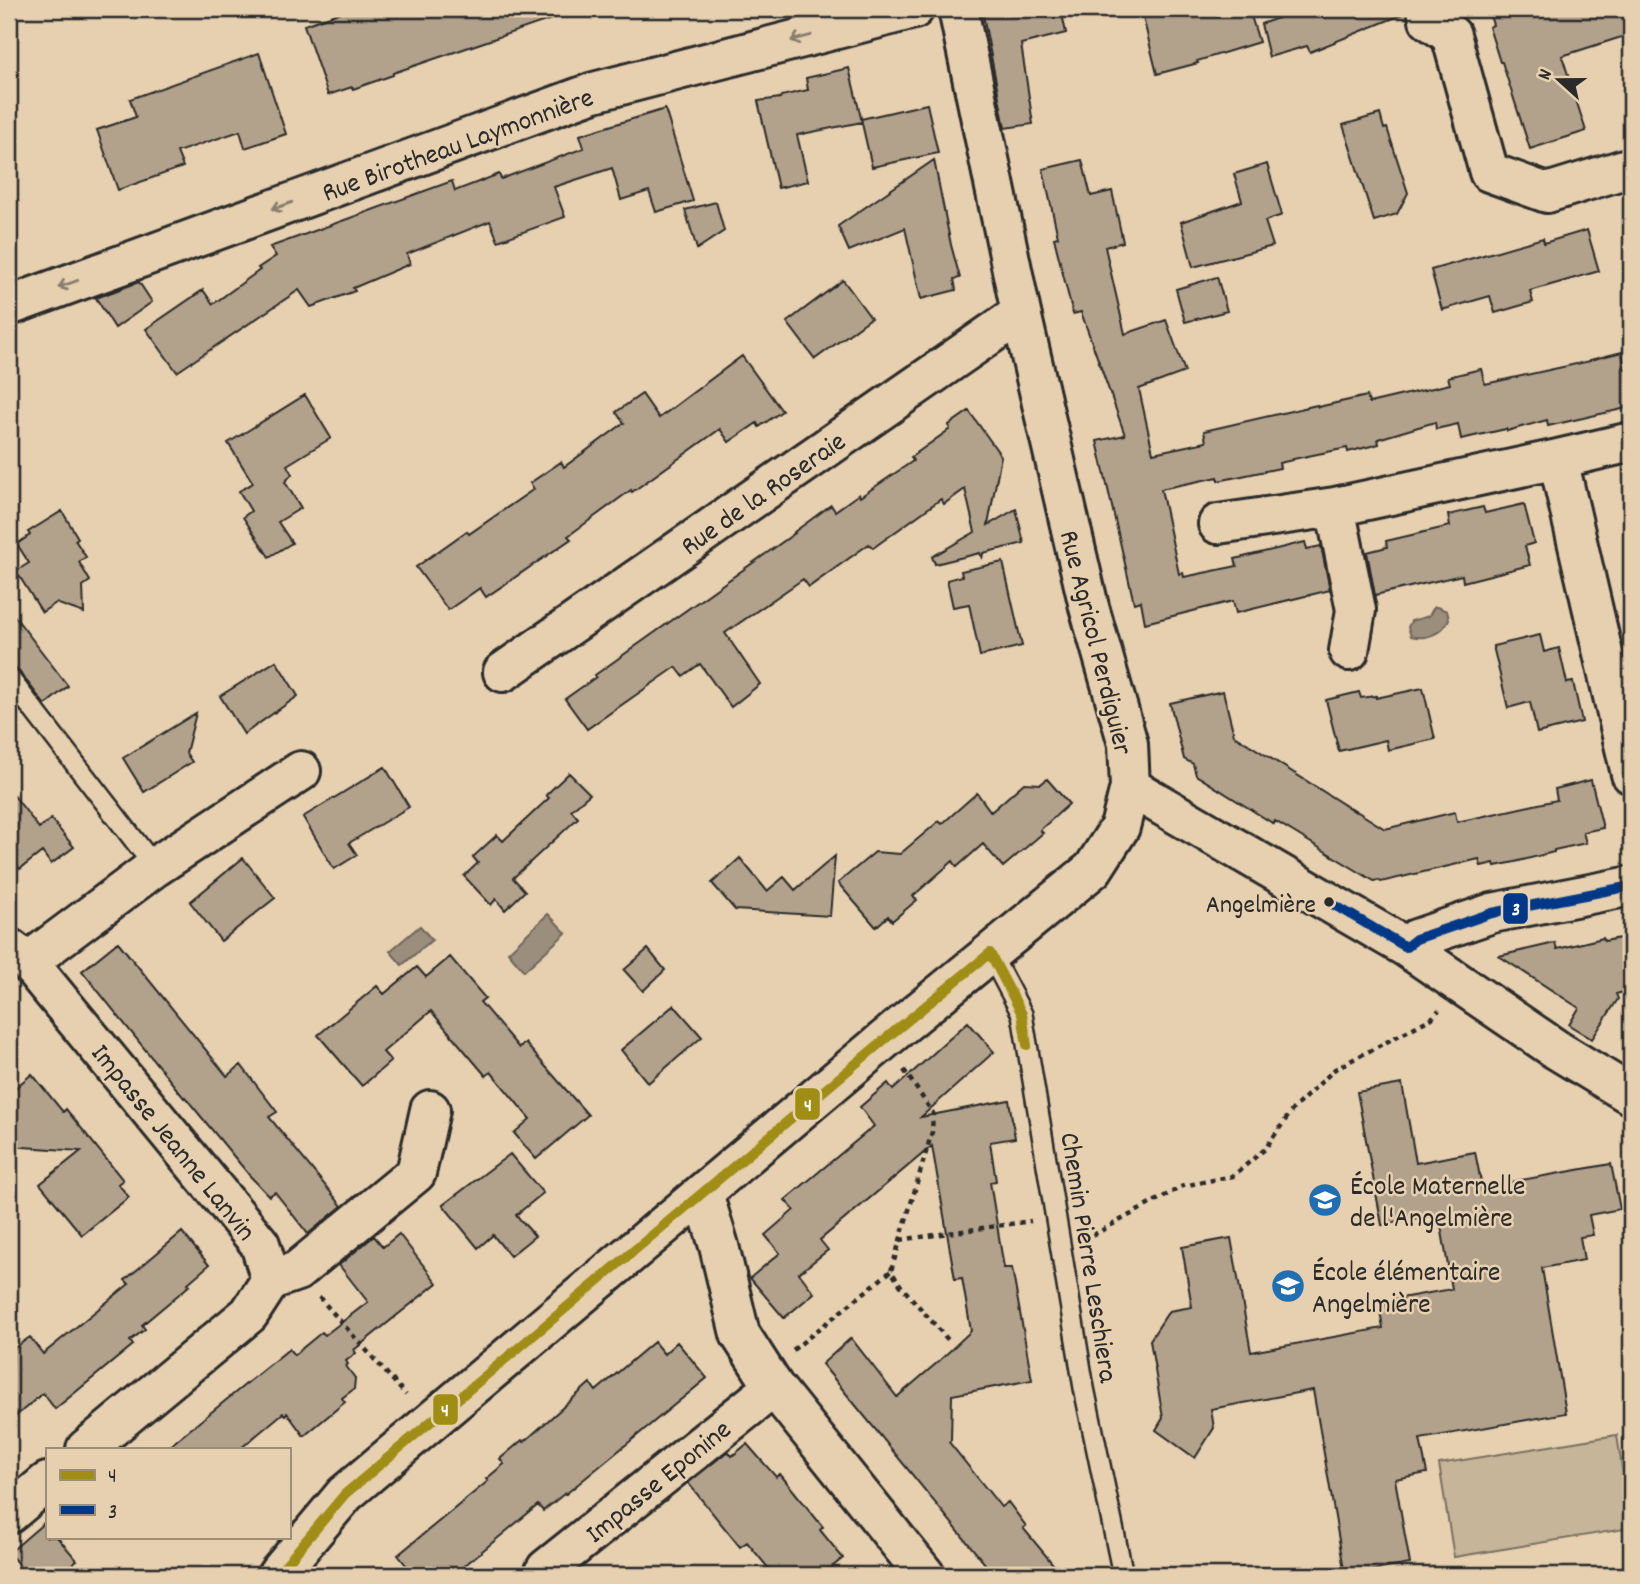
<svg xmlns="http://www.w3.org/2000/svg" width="1640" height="1584" font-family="Dekko,sans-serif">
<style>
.green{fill:#c7b59a;stroke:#797062;stroke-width:2}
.water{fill:#9c8e7b;stroke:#6f665b;stroke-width:2}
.building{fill:#b2a28b;stroke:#2b2b2b;stroke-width:2}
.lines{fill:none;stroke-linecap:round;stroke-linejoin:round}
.service-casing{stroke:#2b2b2b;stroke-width:24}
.minor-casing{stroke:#2b2b2b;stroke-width:44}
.path{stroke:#2b2b2b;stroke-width:4.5;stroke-dasharray:5 5;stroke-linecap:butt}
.service{stroke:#e6d0b0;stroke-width:19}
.minor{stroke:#e6d0b0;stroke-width:38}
.bus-1-casing{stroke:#e6d0b0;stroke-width:16}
.bus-2-casing{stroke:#e6d0b0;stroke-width:16}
.bus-1{stroke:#a08d13;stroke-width:10}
.bus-2{stroke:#003788;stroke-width:10}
.oneway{stroke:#887e6e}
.bus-dot{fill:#2b2b2b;stroke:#e6d0b0;stroke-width:2.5}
.labels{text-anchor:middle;stroke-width:5;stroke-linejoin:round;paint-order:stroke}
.bus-label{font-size:26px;fill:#2b2b2b;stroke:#e6d0b0;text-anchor:end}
.street-label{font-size:28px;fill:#2b2b2b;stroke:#e6d0b0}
.poi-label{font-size:28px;fill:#2b2b2b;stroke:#e6d0b0;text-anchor:start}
.line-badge{stroke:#e6d0b0;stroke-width:2.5}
.badge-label{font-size:19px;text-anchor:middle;font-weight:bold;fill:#fff}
</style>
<rect width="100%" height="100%" fill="#e6d0b0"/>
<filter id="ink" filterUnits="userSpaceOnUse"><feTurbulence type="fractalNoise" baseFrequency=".0143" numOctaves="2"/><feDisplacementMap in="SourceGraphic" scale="14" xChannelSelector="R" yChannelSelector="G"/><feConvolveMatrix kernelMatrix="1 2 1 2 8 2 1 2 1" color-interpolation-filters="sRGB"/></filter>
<g filter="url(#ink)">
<!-- green -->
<path class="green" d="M1617 1435 1631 1528 1454 1557 1439 1464Z"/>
<!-- water -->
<path class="water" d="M1434 607H1437L1447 611 1449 619C1442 634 1427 640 1411 636L1408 627 1411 621 1429 616Z
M548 914 566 933 524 971 508 952Z
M420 926 432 940 402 965 390 951Z"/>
<!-- building -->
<path class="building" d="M350 9H569V13L393 73V75L353 89 352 87 328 95 304 25Z
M1012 9H1061L1066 33 1021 44 1033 124 1005 128 983 15Z
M1141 9H1249L1259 42 1197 61 1198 63 1157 74Z
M1303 9H1406V13L1310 52 1307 46 1269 57 1261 24Z
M1488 9H1631V34L1562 56 1586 131 1530 149 1502 62H1500L1489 27 1493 25Z
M259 53 286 134 245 148 240 131 177 152 183 167 118 190 97 130 136 117 130 99Z
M849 68 862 122 797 135 808 181 778 188 758 101 780 98 781 96 808 90 806 78Z
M927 104 938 153 872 167 861 119Z
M665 109 693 201 656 212 649 191 621 200 612 168 554 187 565 217 498 241 490 221 407 254 410 264 353 288 355 291 311 307 299 290 177 372 146 329 203 290 213 304 260 270 258 268 276 256 270 247 452 181 455 191 499 174 501 179 584 148 580 135Z
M1380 114 1384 129 1387 128 1408 193 1397 214 1374 221 1343 125Z
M934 160 951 245 960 278 954 279 956 290 921 299 905 228 849 251 838 226Z
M1082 160 1091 196 1112 191 1123 242 1105 247 1125 334 1166 320 1185 372 1139 389 1153 453 1206 442 1204 431 1317 405 1318 407 1367 396 1369 403 1450 384 1448 377 1481 369 1485 384 1590 361V360L1622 352 1625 369 1631 368V407L1548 426 1547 420 1507 431 1506 429 1461 439 1458 424 1436 429 1435 422 1378 439 1379 444 1348 452 1347 448 1293 459V460L1279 463 1280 468 1218 481V477L1161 489 1179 574 1183 573 1184 577 1237 566 1235 559 1305 542 1307 549 1321 546 1330 590 1236 613 1233 601 1145 623 1141 601 1134 603 1097 441 1125 435 1081 312 1073 314 1054 238 1058 237 1043 169Z
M1267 164 1282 215 1265 221 1273 246 1193 267 1181 222 1242 201 1234 174Z
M716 202 724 231 697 249 685 210Z
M1587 230 1599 271 1530 291 1533 302 1495 313 1490 296 1442 310 1431 270 1543 238 1544 243Z
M1217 277 1227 311 1185 322 1176 289Z
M843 280 871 318 815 359 787 322Z
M139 282 152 302 115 328 96 298Z
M742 356 782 411 759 427 757 423 729 442 720 429 632 492 631 490 568 536 571 539 486 597 480 588 448 610 416 567 467 531 469 534 534 489 530 483 561 462 564 467 624 423 616 412 642 394 659 418Z
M305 395 331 438 287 465 292 474 285 482 301 508 278 522 292 543 269 557 243 517 251 511 239 491 253 483 228 443Z
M969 411 1001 456 988 525 1016 509 1024 543 983 553 982 559 980 553 935 564 932 557 975 532 965 489 944 504 941 499 873 548 869 544 809 587 803 579 725 633 760 684 731 707 700 664 683 676 676 667 587 729 565 699 596 677 595 675 795 533 794 532 831 505 835 511 859 494 860 497 913 461 911 457 950 429 949 425Z
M1524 504 1534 543 1525 546 1530 565 1463 582 1462 575 1375 595 1367 552 1387 547 1386 541 1450 526 1448 515 1483 507 1485 513Z
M62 511 78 538 75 540 86 557 79 562 90 581 83 586 84 613 56 603 42 612 16 571 29 563 17 544 30 535 28 532Z
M1003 562 1022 646 980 656 969 604 953 607 947 580 962 576 961 571Z
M9 609 68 686 45 705 19 671 9 661Z
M1540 635 1544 652 1559 648 1567 683 1573 682 1582 722 1537 733 1530 702 1508 708 1493 646Z
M276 661 298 696 244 734 220 696Z
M1423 688 1435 739 1388 750 1386 740 1339 751 1326 700 1359 692 1361 698 1376 696V698Z
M1223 691 1234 735 1354 811 1353 809 1385 829 1455 812 1457 822 1557 800 1555 789 1591 780 1603 828 1583 832 1586 843 1554 850V852L1515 862 1495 866 1494 863 1481 866 1479 859 1381 882 1378 880 1374 881 1275 821 1274 824 1196 775 1193 764 1184 759 1170 703Z
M196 713 186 753 192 762 144 792 123 758Z
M385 767 409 807 349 843 357 855 334 869 303 817Z
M569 773 590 794 571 810 578 818 513 878 525 891 505 910 496 899 491 905 464 876 478 863 473 857 497 835 503 841 549 798 546 795Z
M1047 779 1069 804 1040 830 1043 833 1003 867 983 844 957 867 953 861 913 896 917 900 892 921 888 916 876 927 838 883 875 852 900 854 939 821 942 824 977 793 991 812 1024 783 1041 784Z
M9 789 39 828 51 819 74 847 51 864 42 852 20 869 9 855Z
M835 856 830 916 735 910 712 883 740 858 767 891 784 877 795 890Z
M243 858 275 898 221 941 190 902Z
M1631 936V990L1616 994 1618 999 1592 1039 1569 1025 1579 1008 1499 956 1555 943 1557 949 1603 938 1604 941Z
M118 942 227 1076 241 1065 277 1112 269 1117 342 1206 308 1234 275 1192 269 1196 250 1176 185 1097 184 1098 82 971Z
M648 949 665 970 643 991 624 970Z
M450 957 485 998 480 1002 519 1048 525 1043 588 1115 536 1159 514 1133 530 1119 491 1072 486 1076 431 1011 383 1052 391 1061 362 1086 318 1035 377 986 384 994 417 967 426 977Z
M674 1005 702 1037 648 1083 621 1050Z
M968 1022 994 1052 921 1117 1009 1100 1015 1138 990 1142 996 1181 990 1182 1004 1268H1012L1032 1380 952 1395 951 1440 949 1442 1001 1507 1008 1502 1026 1526 1023 1528 1062 1575H994L822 1364 851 1338 897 1397 938 1362 971 1331 962 1278 955 1279 932 1146 820 1240 828 1250 799 1273 814 1293 784 1318 750 1278 780 1253 765 1235 794 1210 785 1200 874 1126 860 1107 888 1083 893 1090Z
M32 1074 63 1112 66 1109 123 1180 118 1184 129 1197 82 1235 40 1184 81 1151 9 1146V1093Z
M1402 1084 1416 1163 1475 1152 1482 1187 1611 1164 1620 1209 1589 1215 1593 1235 1580 1237 1584 1260 1542 1268 1566 1413 1420 1439 1427 1473 1395 1479 1410 1564 1345 1575 1313 1390 1211 1409 1214 1428 1195 1458 1156 1430 1163 1418 1150 1340 1169 1311 1192 1307 1182 1247 1231 1238 1251 1352 1383 1328 1379 1305 1396 1302 1395 1299 1452 1289 1439 1214 1382 1225 1357 1092Z
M510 1154 543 1193 516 1215 535 1236 510 1256 493 1235 478 1248 443 1205Z
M182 1232 209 1265 188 1283 190 1285 142 1325 145 1329 130 1341 133 1345 55 1409 43 1393 9 1422V1366L13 1363V1349L30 1337 43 1354 129 1284 125 1280Z
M399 1234 437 1283 354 1350 356 1353 346 1361 348 1364 346 1366 355 1378 354 1389 342 1398 345 1402 304 1436 287 1413 285 1415 283 1413 240 1449H166L289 1349 294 1355 322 1332 325 1335 368 1302 339 1265 374 1236 383 1247Z
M654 1342 664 1354 677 1342 707 1378 566 1494 565 1493 543 1511 538 1505 453 1575H414L398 1555 488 1481 486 1479 504 1464 500 1459 522 1440 524 1442 590 1383 596 1391Z
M747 1444 776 1477 780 1474 823 1527 820 1530 843 1558 822 1575H774L747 1542 740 1547 688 1483 728 1451 732 1456Z
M45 1522 47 1525V1537H57L77 1560 73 1563 83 1575H27L9 1553Z"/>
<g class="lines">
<!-- service casing -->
<g class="service-casing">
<path id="service" d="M9 678 155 867
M990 953 1022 1014 1084 1388 1123 1575"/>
</g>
<!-- minor casing -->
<g class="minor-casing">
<path id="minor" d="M1427 9 1429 20 1451 35 1489 172 1547 193 1631 167
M9 306 594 92 914 9
M1631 442 1558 459 1631 774
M1335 507 1356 610 1349 651
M1218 524 1335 507 1558 459
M503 672 1021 313
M1130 787 1406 947 1557 1050 1631 1095
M1406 947 1416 939 1492 913 1631 886
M9 948 28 962 260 1244 271 1280 249 1314 86 1449
M28 962 155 867 301 771
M703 1193 719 1246 740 1334 774 1387 925 1575
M271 1280 297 1271 416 1173 430 1110
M9 1514 47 1482
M277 1575 345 1494 884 1040 1093 869 1120 827 1130 787 1128 744 1089 607 1021 313 958 9
M543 1575 546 1569 774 1387"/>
</g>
<!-- path -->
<path class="path" d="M904 1070 933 1113 932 1132 891 1271 901 1286 949 1341
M900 1240 1031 1221
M1084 1240 1183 1186 1233 1176 1265 1149 1293 1109 1335 1069 1432 1018 1439 1010
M319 1297 406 1395
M793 1350 891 1271"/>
<!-- service -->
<use href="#service" class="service"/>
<!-- minor -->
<use href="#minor" class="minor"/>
<!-- bus-1 casing -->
<g class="bus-1-casing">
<path id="bus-1" d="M990 953 1022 1014 1027 1045
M277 1575 345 1494 884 1040 990 953"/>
</g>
<!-- bus-2 casing -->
<g class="bus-2-casing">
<path id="bus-2" d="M1329 902 1406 947
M1406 947 1416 939 1492 913 1631 886"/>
</g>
<!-- bus-1 -->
<use href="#bus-1" class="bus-1"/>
<!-- bus-2 -->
<use href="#bus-2" class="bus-2"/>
</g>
<!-- one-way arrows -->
<defs><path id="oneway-shaft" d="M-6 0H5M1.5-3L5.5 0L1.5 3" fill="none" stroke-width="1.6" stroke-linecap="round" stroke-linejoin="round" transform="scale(1.75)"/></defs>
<g class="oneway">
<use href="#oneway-shaft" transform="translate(801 38) rotate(165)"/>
<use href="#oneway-shaft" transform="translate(282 206) rotate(160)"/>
<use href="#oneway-shaft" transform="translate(68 284) rotate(160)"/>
</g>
</g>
<!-- icons -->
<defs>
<g id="school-disc" transform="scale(1.75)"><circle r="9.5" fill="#1f6fb2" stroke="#e6d0b0"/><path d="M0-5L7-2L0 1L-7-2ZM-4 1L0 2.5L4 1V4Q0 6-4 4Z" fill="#fff"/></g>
</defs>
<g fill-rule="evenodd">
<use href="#school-disc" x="1325" y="1200"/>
<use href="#school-disc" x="1288" y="1286"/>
</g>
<!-- markers -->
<circle class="bus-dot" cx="1329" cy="902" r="6"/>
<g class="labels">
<!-- bus labels -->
<g class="bus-label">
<text x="1316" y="912">Angelmière</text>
</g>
<!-- street labels -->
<g class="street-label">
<text transform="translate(457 143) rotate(-20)" y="10">Rue Birotheau Laymonnière</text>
<text transform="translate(762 492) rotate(-35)" y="10">Rue de la Roseraie</text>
<text transform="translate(1098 642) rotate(76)" y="10">Rue Agricol Perdiguier</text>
<text transform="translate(175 1141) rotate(51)" y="10">Impasse Jeanne Lanvin</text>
<text transform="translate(1091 1257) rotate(81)" y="10">Chemin Pierre Leschiera</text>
<text transform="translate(657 1480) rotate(-39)" y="10">Impasse Eponine</text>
</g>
<!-- poi labels -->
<g class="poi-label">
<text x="1350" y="1194">École Maternelle<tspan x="1350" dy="32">de l'Angelmière</tspan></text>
<text x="1312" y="1280">École élémentaire<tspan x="1312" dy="32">Angelmière</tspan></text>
</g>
</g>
<g class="line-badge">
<rect x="1502" y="892" width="27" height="33" rx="7" fill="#003788"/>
<rect x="794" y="1087" width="27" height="34" rx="7" fill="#a08d13"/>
<rect x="432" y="1393" width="27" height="33" rx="7" fill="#a08d13"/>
</g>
<g class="badge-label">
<text x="1516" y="915">3</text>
<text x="808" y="1111">4</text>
<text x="445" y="1416">4</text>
</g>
<!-- margin -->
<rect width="1640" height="1584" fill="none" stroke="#e6d0b0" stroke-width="35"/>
<rect x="18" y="18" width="1605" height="1549" fill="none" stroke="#2b2b2b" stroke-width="2.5" filter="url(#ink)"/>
<!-- legend -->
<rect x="46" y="1448" width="245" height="91" fill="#e6d0b0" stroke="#9b8e7b" stroke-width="2"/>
<rect x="60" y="1470" width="35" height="10" fill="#a08d13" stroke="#9b8e7b" stroke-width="2"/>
<text x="108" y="1482" font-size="21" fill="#2b2b2b">4</text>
<rect x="60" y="1505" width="35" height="10" fill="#003788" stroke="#9b8e7b" stroke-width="2"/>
<text x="108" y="1518" font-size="21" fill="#2b2b2b">3</text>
<!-- north arrow -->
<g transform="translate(1559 80) rotate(291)" stroke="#e6d0b0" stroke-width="5" paint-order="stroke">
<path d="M0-5L12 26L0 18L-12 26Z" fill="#2b2b2b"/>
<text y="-10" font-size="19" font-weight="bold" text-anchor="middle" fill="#2b2b2b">N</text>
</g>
</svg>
